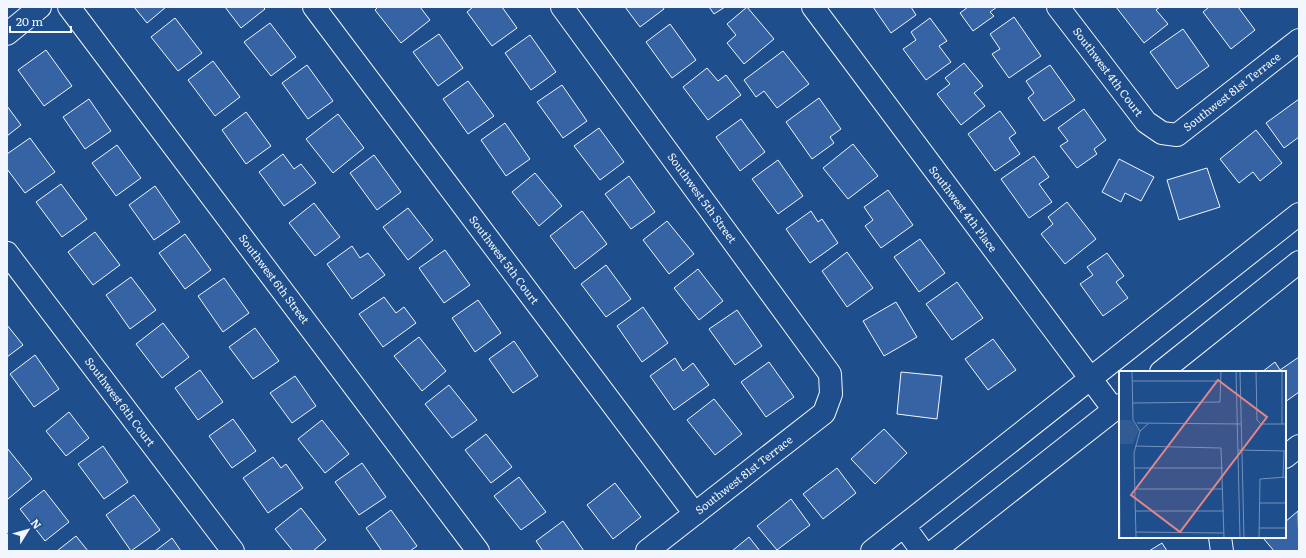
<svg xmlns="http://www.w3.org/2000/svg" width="1306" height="558" font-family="Literata,serif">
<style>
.building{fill:#3563a3;stroke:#f2f6ff}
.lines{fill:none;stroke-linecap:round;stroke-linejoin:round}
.minor-casing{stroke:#f2f6ff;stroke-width:24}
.minor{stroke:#1f4e8c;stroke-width:22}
.labels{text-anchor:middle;stroke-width:3;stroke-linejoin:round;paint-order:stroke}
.street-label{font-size:11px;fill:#f2f6ff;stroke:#1f4e8c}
.inset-river{fill:none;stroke:#446ba0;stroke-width:2}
.inset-road{fill:none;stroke:#7391ba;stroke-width:1}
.view{fill:#e38589;fill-opacity:0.15;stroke:#e38589;stroke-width:2}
.inset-edge{fill:none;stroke:#f2f6ff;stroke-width:2}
</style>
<rect width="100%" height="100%" fill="#1f4e8c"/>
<!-- building -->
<path class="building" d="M134 7H166L147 23Z
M225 7H263L265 9 241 28Z
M378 7H420L430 20 401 43 375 10Z
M473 7H502L517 28 492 46 467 12Z
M625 7H663L664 9 640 27Z
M709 7H725L714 14Z
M747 7 774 39 744 64 727 43 736 35 727 24Z
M873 7H911L916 15 891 33Z
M968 7H997L990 12 994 16 973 31 960 13Z
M1116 7H1160L1156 10 1168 24 1144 43Z
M1209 7H1238L1255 30 1231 49 1203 12Z
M1014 17 1041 56 1009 78 992 54 1000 49 990 34Z
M175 18 202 53 178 71 151 37Z
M930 18 947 41 939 46 951 62 926 80 903 49 916 40 911 32Z
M270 23 296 57 271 76 244 42Z
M670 24 696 60 672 78 646 42Z
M1183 29 1209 66 1177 89 1150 52Z
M439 34 463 68 438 86 413 52Z
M530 35 556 72 531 90 505 53Z
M46 50 72 86 44 106 18 70Z
M783 51 809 84 777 108 764 91 756 97 744 80Z
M213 61 240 97 215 116 188 80Z
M964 63 983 86 974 93 985 106 961 125 937 94 950 84 945 78Z
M307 65 333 101 308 119 282 83Z
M1050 65 1075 100 1044 121 1028 98 1034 93 1026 81Z
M707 68 718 81 726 75 741 95 708 120 683 87Z
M468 81 494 116 468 134 443 99Z
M562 85 587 121 563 138 537 102Z
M819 98 841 129 830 137 834 143 812 159 786 122Z
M89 99 111 131 85 149 63 117Z
M1299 99V137L1284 148 1266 123Z
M7 106 21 125 7 136Z
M1084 109 1106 140 1094 149 1097 154 1077 168 1060 146 1068 141 1058 128Z
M1000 111 1016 133 1009 138 1020 154 995 171 968 134Z
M246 112 271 146 246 164 222 130Z
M338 114 364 148 333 173 306 139Z
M741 119 765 152 740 171 716 137Z
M505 123 530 159 506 176 481 140Z
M599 128 624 162 600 180 574 146Z
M1256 130 1282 163 1260 181 1253 172 1239 183 1220 159Z
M30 138 55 172 25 193 7 169V154Z
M853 144 878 176 848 199 823 168Z
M117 145 141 178 116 196 92 163Z
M283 154 294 169 301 164 316 183 284 206 259 172Z
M374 155 401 192 377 210 350 173Z
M1034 156 1049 177 1039 184 1052 202 1029 218 1001 179Z
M1119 159 1154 177 1141 201 1125 193 1121 202 1102 192Z
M778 160 803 196 778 214 752 179Z
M1207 168 1220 207 1179 220 1167 180Z
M535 173 562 206 539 226 512 192Z
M629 176 655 212 631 229 605 194Z
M61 184 87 219 62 237 36 202Z
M155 186 180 222 154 240 129 205Z
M888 190 913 225 881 248 865 226 873 220 864 207Z
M1067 202 1096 239 1065 264 1041 234 1053 224 1048 217Z
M314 203 340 237 315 256 289 223Z
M408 208 433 240 408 260 383 227Z
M582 211 607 244 575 269 550 236Z
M811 211 818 222 822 219 838 243 810 263 786 229Z
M667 221 694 254 669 274 643 240Z
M95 232 120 265 93 285 68 252Z
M185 234 211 270 185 289 159 253Z
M920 239 945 273 919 292 894 257Z
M352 246 360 258 368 253 385 275 352 299 327 264Z
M445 250 470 285 444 303 419 268Z
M847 252 873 288 847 307 822 271Z
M1107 253 1124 276 1116 282 1128 298 1103 316 1080 284 1093 275 1087 267Z
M606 265 631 299 606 317 581 284Z
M698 269 723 301 699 320 674 288Z
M131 277 156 310 130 329 106 295Z
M224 278 249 313 223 332 198 296Z
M957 282 983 318 952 340 926 304Z
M384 297 396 313 404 307 416 323 383 347 359 314Z
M478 300 501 333 475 352 452 318Z
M896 302 917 337 884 356 863 321Z
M643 307 668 343 642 362 617 326Z
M737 310 762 346 735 365 709 329Z
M163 323 189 357 162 378 136 344Z
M7 325 23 345 7 357Z
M255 328 279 361 253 379 229 347Z
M419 337 446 371 422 391 394 356Z
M993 339 1016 370 988 390 965 359Z
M514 341 538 376 513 393 489 359Z
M35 355 59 389 34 407 10 374Z
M1299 357V392L1285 402V372H1262L1275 362 1280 370Z
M675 358 683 371 693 363 709 385 674 410 650 376Z
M769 362 794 397 766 417 741 382Z
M200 370 223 402 198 420 175 388Z
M901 372 942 376 937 419 897 414Z
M295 376 316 406 292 423 270 393Z
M449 385 477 420 452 438 425 404Z
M714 399 742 434 715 455 687 420Z
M69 412 89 438 66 456 46 431Z
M233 419 256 451 232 468 209 436Z
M322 420 349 454 325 473 298 439Z
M884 429 907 453 875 484 851 459Z
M486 434 512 467 491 483 465 450Z
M103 446 128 482 104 499 78 464Z
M7 448 32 479 8 499 7 498Z
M273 457 281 468 286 464 303 488 268 513 243 478Z
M362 463 386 497 359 515 335 482Z
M837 468 856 493 823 519 803 494Z
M519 477 546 512 521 530 494 496Z
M615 483 641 517 613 539 587 505Z
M44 490 69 522 45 541 20 509Z
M134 495 160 530 131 551 106 515Z
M791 499 810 525 777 550 757 526Z
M301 508 326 540 313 551H293L275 529Z
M391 510 417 546 410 551H382L366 528Z
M1298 511 1299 551H1274L1264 539 1266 537H1285V522Z
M563 521 584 551H543L536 541Z
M76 536 88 551H57Z
M749 537 760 551H732Z
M172 538 181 551H155Z
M1162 543 1167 551H1149Z"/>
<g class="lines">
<!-- minor casing -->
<g class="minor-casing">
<path id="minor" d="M69 7 478 551
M314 7 695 514
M562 7 830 374 831 394 824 413 647 551
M813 7 1114 410
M1058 7 1146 122 1162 133 1177 135 1299 40
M7 34 40 7
M7 253 233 551
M1161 372 1299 262
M1285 457 1299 446
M904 526 922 551
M1220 537 1222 551
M872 551 1299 214
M934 551 1120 405"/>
</g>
<!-- minor -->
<use href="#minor" class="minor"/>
</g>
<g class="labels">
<!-- street labels -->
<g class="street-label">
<text transform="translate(1108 72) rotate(53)" y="4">Southwest 4th Court</text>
<text transform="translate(1232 92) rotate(-38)" y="4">Southwest 81st Terrace</text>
<text transform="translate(702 198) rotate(54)" y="4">Southwest 5th Street</text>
<text transform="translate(963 209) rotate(53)" y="4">Southwest 4th Place</text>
<text transform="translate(504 260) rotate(53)" y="4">Southwest 5th Court</text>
<text transform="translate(274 279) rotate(53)" y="4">Southwest 6th Street</text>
<text transform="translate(120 402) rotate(53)" y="4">Southwest 6th Court</text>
<text transform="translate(744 475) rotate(-38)" y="4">Southwest 81st Terrace</text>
</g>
</g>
<!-- overview -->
<g transform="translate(1119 371)">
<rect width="167" height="167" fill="#1f4e8c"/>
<path d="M0 49H12L20 59 14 73H1Z" fill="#305b95"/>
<path class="inset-river" d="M0 95 1 167"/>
<path class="inset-road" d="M13 0 14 49 21 60M117 0 121 167M121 0 125 167M137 0 138 49 142 53H167M163 0V53M13 10H102M14 32 101 31 102 0M18 52 122 53M16 75 102 77 105 167M119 79 167 80M15 97H104M164 106 165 80M16 118H104M140 132H167M16 140H105M140 157H167M17 161 105 162M17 167 15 82 21 60 29 53M140 167 141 108 167 106"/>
<path class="view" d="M99 9 148 46 61 161 12 124Z"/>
<rect width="167" height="167" class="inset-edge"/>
</g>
<!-- border -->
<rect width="1306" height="558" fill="none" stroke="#f2f6ff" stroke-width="16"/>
<!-- north arrow -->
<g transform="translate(28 530) rotate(53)" stroke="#1f4e8c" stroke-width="3" paint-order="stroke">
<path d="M0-3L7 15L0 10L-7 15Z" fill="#f2f6ff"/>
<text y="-6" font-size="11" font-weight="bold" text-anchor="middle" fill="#f2f6ff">N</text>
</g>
<!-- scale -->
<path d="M10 26v6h61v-6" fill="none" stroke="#f2f6ff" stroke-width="2"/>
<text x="16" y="26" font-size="12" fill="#f2f6ff" stroke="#1f4e8c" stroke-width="3" paint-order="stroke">20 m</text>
</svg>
